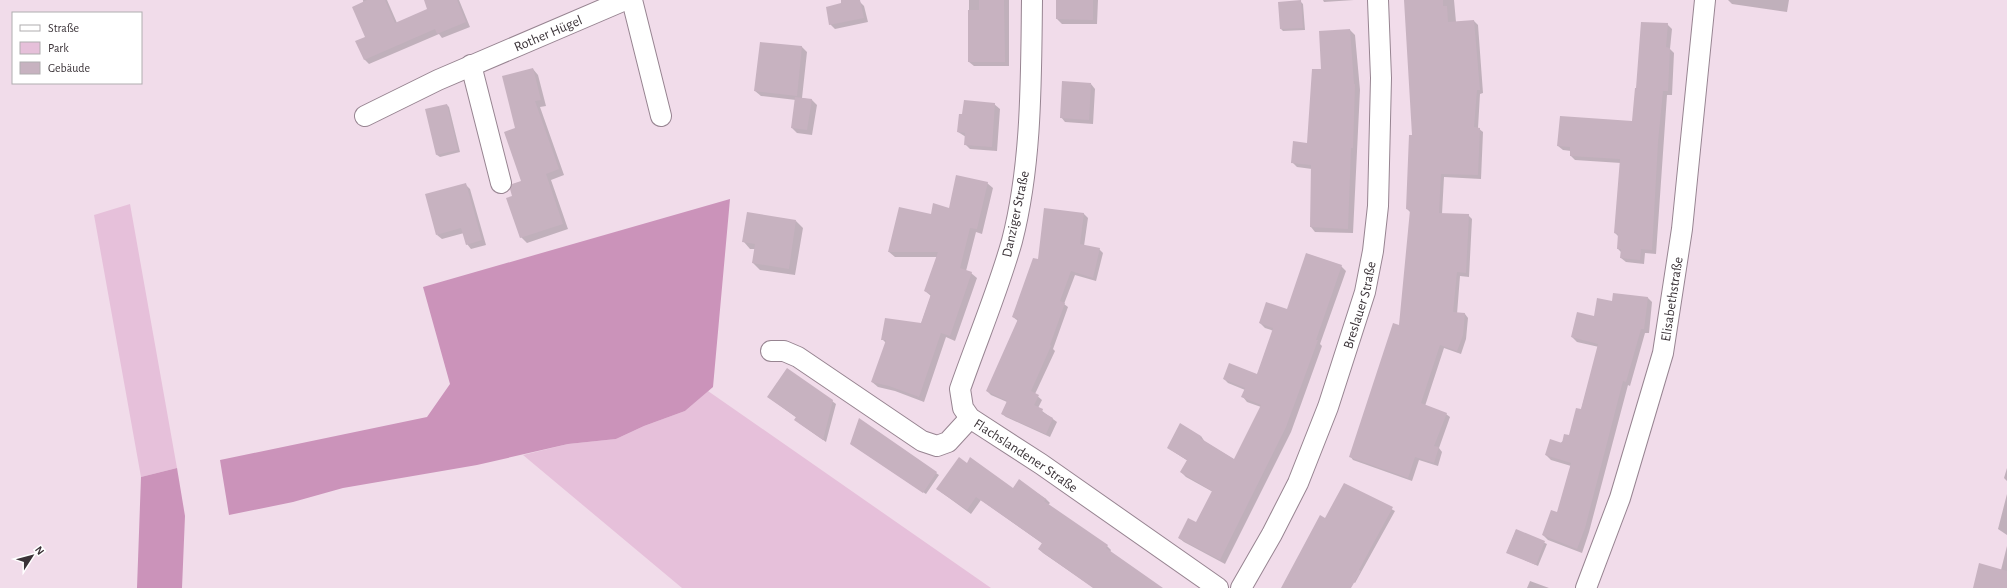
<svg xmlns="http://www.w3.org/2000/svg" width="2007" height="588" font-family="'Alegreya Sans',sans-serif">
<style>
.green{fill:#e6c0da}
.forest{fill:#cb93ba}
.shadow{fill:#0003}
.building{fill:#c7b2c0}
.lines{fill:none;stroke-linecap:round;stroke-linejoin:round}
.minor-casing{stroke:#978491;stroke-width:22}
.minor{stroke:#fff;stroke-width:20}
.labels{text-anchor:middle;stroke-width:3;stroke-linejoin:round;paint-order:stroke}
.street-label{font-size:14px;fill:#3a3237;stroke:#fff}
</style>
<rect width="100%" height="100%" fill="#f1dcea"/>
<!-- green -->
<path class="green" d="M130 204 177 468 141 477 94 215Z
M708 391 991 588H682L523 455 568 444 616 439 644 426 685 411Z"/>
<!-- forest -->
<path class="forest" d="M730 199 713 387 685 411 644 426 616 439 568 444 477 465 343 488 293 502 229 515 220 460 427 417 450 384 423 287Z
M177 468 185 516 182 588H137L141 477Z"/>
<!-- shadow -->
<path class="shadow" d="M363 0H387L397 23 429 9 434 0H459L470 27 442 38 439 34 369 64 365 60 357 42 366 38Z
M969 0H1009V66H974L969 62Z
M1057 0H1098L1097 24H1062L1057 19Z
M1323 0H1354L1324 2Z
M1405 0H1454L1456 22 1474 21 1478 25 1483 93 1480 94 1478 128 1483 132 1481 179 1444 177 1442 214 1468 215 1472 219 1469 277 1460 276 1457 314H1465L1468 318 1466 339 1461 354 1444 348 1425 406 1446 414 1450 417 1439 448 1442 452 1438 466 1419 460 1412 481 1353 460 1350 456 1400 326 1411 213 1407 209 1413 136Z
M1728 0H1789L1787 12 1732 4Z
M1300 1 1303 4 1305 30 1283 31 1281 29Z
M860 2 864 6 868 22 835 29 830 24Z
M1667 24 1672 29 1670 49 1674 53 1672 95H1667L1656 254 1645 253 1644 264 1626 262 1621 258 1622 253 1618 249 1619 237 1615 233 1621 163 1575 160 1571 156V151L1563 150 1558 146 1633 122Z
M1350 30 1355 35 1360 90 1353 233 1315 232 1311 227 1312 169 1297 167 1292 162 1308 144 1322 70Z
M761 43 802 47 807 52 802 98 812 100 817 105 812 135 797 133 792 128 796 100 761 96 755 91Z
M533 69 538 75 546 106 540 107 564 175 551 180 568 229 527 243 521 237 514 196 522 182 517 129Z
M1091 84 1095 89 1093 124 1065 122 1061 117Z
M994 104 1000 109 997 151 970 149 965 144 966 137 958 132Z
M447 105 449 107 460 152 440 157 437 155Z
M987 183 993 188 982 234 976 232 966 271 971 273 977 278 955 341 946 337 924 402 895 391 878 387 872 382 886 343 882 339 921 324 931 296 925 291 937 257H895L889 252 932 216 949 209Z
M465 184 470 189 486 245 471 249 467 244 464 233 442 239 437 235Z
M1045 209 1084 214 1088 218 1084 246 1099 249 1103 253 1096 281 1075 275 1064 304 1068 307 1053 349 1055 351 1035 394 1042 400 1038 408 1057 422 1050 437 1006 417 1002 414 1007 402 991 395 987 391 1018 321 1013 317 1039 261Z
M796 221 803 228 795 275 760 270 753 263 755 249H750L744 242Z
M1341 266 1346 271 1320 344 1322 346 1291 432 1225 564 1184 542 1179 538 1197 524 1213 492 1186 477 1181 472 1188 461 1168 448 1201 436 1205 442 1235 460 1261 407 1247 402 1243 397 1245 390 1228 383 1224 379 1257 375 1274 331 1265 328 1260 323 1287 310Z
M1648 298 1652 302 1649 333H1645L1630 386 1628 385 1589 532 1582 553 1548 540 1543 535 1558 513 1571 466 1551 460 1546 455 1569 436 1581 410 1599 347 1577 342 1572 337 1613 302Z
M768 397 832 401 836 404 826 442 799 423 797 418Z
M859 420 939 475 926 494 851 444Z
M2007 468V481L2004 478Z
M1019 481 1046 499 1050 503 1048 505 1107 546 1111 550 1110 552 1156 588H1094L1043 553 1039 549 1043 544 981 500 971 514 941 492 1013 489Z
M1345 484 1395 511 1355 583 1352 581 1348 588H1282L1326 520Z
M2007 494V535L1998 529Z
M1516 530 1547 544 1538 566 1507 552Z
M2007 546V588H1974L2001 570Z
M1530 581 1549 588H1527Z"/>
<!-- building -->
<path class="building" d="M367 0H385L395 23 427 9 424 0H457L466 22 437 34 435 29 364 60 355 41 365 37 352 7Z
M841 0H860L864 18 829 25 826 7 841 3Z
M979 0H1004L1005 62H968V10H979Z
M1056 0H1093V20L1056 19Z
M1301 0 1303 28 1280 29 1278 2Z
M1404 0H1443V6H1447L1448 22 1474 20 1480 90H1477L1474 127 1480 128 1478 175 1441 174 1439 213 1469 214 1466 273 1457 272 1453 312 1465 313 1463 335 1457 351 1440 345 1421 403 1447 413 1434 446 1439 447 1434 463 1415 457 1408 478 1349 457 1393 323 1399 325 1410 210 1406 209 1409 135H1412Z
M1641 22 1668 23 1666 47 1670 48 1668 91H1663L1658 142 1652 250 1641 249 1640 260 1620 258 1621 249H1617L1618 234 1614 233 1620 159 1570 156V147L1557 146 1560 116 1632 121 1635 88H1636Z
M1350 29 1354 84H1355L1353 148H1351L1348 229 1310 227 1311 165 1291 163 1293 141 1307 143 1312 69H1321L1319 31Z
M760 42 802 46 797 96 754 91Z
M533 68 541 100 535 101 559 169 546 174 563 224 520 238 506 198 512 196 510 189 512 184 521 181 504 132 515 128 502 76Z
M1062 81 1091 83 1089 120 1060 118Z
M795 97 812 99 807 130 791 128Z
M964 100 995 103 992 147 964 145 965 133 957 132 959 114H962Z
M447 104 458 150 436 155 425 109Z
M956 175 988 182 977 229 970 228 960 268 972 272 950 336 941 333 919 397 889 386 871 382 886 340H881L885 318 921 323 931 294 924 291 938 252H888L899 207 931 214 933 203 949 208Z
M466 183 482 240 466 245 461 228 436 235 425 194Z
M1044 208 1084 213 1080 244 1100 248 1093 278 1071 271 1060 301 1065 303 1050 345 1051 346 1031 391 1039 395 1034 405 1043 409 1042 412 1053 418 1046 434 1001 414 1007 401 986 391 1018 319 1012 317 1033 258 1038 259Z
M747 212 796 220 789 269 752 263 755 244 742 242Z
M1306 253 1342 265 1316 340H1318L1286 427 1220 560 1178 538 1188 518 1196 522 1212 491 1180 472 1187 460 1167 448 1180 423 1201 436 1200 438 1234 459 1261 405 1241 397 1245 388 1223 379 1229 363 1257 374 1273 328 1259 323 1266 302 1287 309Z
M1613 293 1648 297 1644 329H1641L1626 382 1623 381 1585 528 1577 549 1542 535 1551 510 1557 512 1571 463 1545 455 1550 439 1562 443 1564 434 1569 435 1576 408 1581 409 1598 344 1571 337 1577 312 1594 316 1597 298 1612 301Z
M787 368 833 400 823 440 794 420 796 417 767 397Z
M859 418 937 472 923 493 850 444Z
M959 457 967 463 970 457 1013 488 1019 479 1046 499 1044 501 1108 545 1106 548 1163 588H1093L1038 549 1042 543 976 497 967 510 936 489Z
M1344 483 1393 507 1359 570 1361 571 1351 588H1281L1320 515 1325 518Z
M1516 529 1545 541 1536 565 1506 553Z
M1979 563 2007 571V588H1973Z"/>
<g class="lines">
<!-- minor casing -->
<g class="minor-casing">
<g id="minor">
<path d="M632 0 661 116"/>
<path id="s1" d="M1032 0C1031 79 1032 163 1012 241 998 291 977 340 960 389L963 408 970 418 1041 464 1218 588"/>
<path d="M471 65 501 183"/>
<path id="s2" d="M365 116 438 80 625 0"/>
<path d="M771 351H784L798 357 922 441 937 446 948 442 970 418"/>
<path id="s3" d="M1241 588 1272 534 1298 483 1328 407 1365 292 1373 251 1378 206 1381 78 1378 0"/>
<path id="s4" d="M1586 588 1620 498 1663 353 1682 229 1705 0"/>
</g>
</g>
<!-- minor -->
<use href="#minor" class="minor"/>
</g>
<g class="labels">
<!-- street labels -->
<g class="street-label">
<text dy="5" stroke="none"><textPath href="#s2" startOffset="201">Rother Hügel</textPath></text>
<text transform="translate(1015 214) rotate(-78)" y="5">Danziger Straße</text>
<text dy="5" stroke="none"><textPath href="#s4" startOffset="302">Elisabethstraße</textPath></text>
<text dy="5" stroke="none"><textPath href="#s3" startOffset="308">Breslauer Straße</textPath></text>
<text dy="5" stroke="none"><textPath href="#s1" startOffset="498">Flachslandener Straße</textPath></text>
</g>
</g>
<!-- legend -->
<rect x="12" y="12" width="130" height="72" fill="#ffffff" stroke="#b0adaf"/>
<rect x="20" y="25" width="20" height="6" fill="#ffffff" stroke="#b0adaf"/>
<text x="48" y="32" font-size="12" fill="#3a3237">Straße</text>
<rect x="20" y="42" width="20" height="12" fill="#e6c0da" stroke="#b0adaf"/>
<text x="48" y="52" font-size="12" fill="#3a3237">Park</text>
<rect x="20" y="62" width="20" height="12" fill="#c7b2c0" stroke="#b0adaf"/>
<text x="48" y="72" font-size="12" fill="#3a3237">Gebäude</text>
<!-- north arrow -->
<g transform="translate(32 556) rotate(54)" stroke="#ffffff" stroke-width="3" paint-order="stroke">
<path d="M0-3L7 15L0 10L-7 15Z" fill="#3a3237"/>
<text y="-6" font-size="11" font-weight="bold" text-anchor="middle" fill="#3a3237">N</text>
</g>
</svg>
